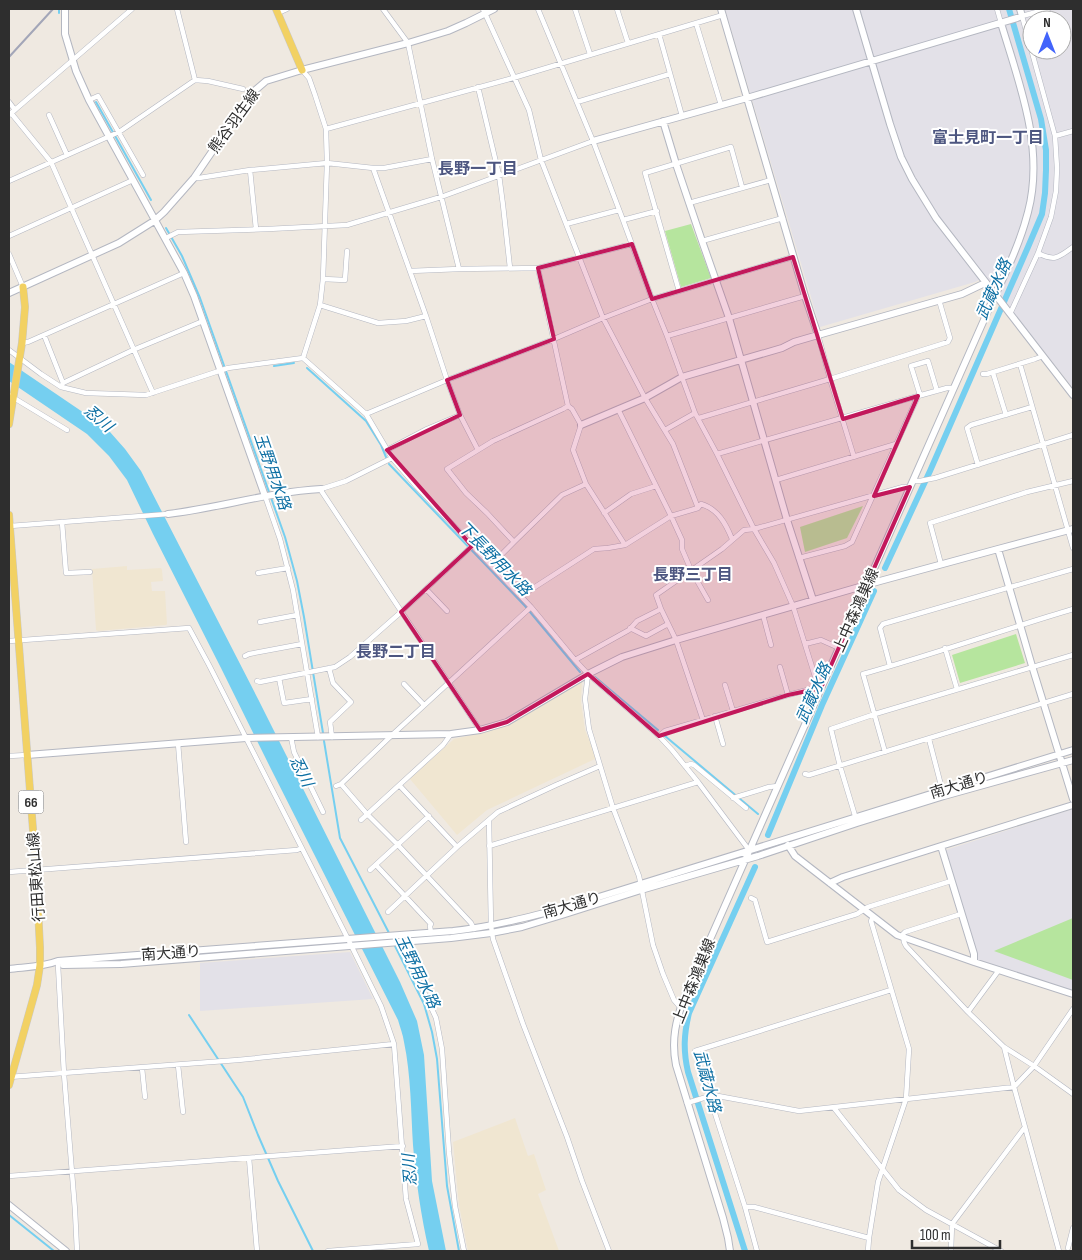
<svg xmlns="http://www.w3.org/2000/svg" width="1082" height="1260" font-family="'Sofia Sans Condensed','Noto Sans JP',sans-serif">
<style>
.industrial{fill:#e3e1e8;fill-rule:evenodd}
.education{fill:#f0e6d1}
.green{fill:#b6e59e}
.water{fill:#75cff0}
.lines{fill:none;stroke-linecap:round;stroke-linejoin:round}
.stream{stroke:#75cff0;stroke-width:2}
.canal{stroke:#75cff0;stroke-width:6}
.street-casing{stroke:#b4b7c1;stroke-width:5.5}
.secondary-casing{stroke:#b4b7c1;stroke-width:8}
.primary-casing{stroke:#c9c9c9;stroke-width:8}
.street{stroke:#fff;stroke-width:4.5}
.secondary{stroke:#fff;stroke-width:6}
.primary{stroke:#f2d163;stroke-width:7}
.rail{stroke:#a3a6b8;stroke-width:2}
.marked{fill:#c2185b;fill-opacity:0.2;stroke:#c2185b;stroke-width:4;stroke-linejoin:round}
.labels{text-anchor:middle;stroke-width:4;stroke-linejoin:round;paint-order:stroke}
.shield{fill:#fff;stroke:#6d6d6d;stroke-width:1}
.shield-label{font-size:14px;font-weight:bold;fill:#2e2e2e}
.street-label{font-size:15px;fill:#2e2e2e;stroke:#fff}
.neighbourhood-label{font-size:16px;font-weight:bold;fill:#4d5680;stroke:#fff}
.water-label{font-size:16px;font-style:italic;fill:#0d6fa3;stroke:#fff}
</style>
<rect width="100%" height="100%" fill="#efe9e1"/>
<!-- industrial -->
<path class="industrial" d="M725 9H1073V388L985 277 975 282 820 327ZM1032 20H1062V50H1032Z
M1073 809V992L976 961V952L946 850Z
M350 952 373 999 200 1011V963Z"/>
<!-- education -->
<path class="education" d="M127 566V570L161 568 162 570 163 581 151 582 152 591H165L167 624 166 625 98 631 96 630 92 569Z
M582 679 581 702 585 730 597 758 487 810 457 835 410 779 454 739 486 732 507 725 524 716Z
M515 1118 528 1156 534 1154 546 1190 538 1194 559 1251H468L459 1205 453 1142Z"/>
<!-- green -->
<path class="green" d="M691 224 711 278 681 287 665 231Z
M863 506 847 538 805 552 800 527Z
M1016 634 1025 663 960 683 952 655Z
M1073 918V980L994 951Z"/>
<!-- water -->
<path class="water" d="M9 362 93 419 110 432 125 449 141 471 258 699 400 982 417 1021 424 1055 432 1181 446 1251H429C421 1216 416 1181 413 1145 411 1112 411 1075 404 1042 403 1035 400 1027 398 1020L271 769 221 668 153 534 127 480 109 456 87 434 9 381Z"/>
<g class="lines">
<!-- stream -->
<path class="stream" d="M59 9V13
M96 102 151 200
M166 228 182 256 200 298 285 537 297 581 304 617 323 733
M274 366 294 363
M307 368 366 421 381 445 386 457
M389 464 525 606 580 672
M595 677 658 730
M665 736 758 814
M324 741 340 838 389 933
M394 944 424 1004 432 1032 437 1059 447 1186 459 1251
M189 1015 243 1097 258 1135 278 1181 313 1251
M9 1215 54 1251"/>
<!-- canal -->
<path class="canal" d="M885 568 930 471 1028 247 1042 214 1045 193 1046 170V150L1041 119 1009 9
M768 835 822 705 874 591
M745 1251 688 1072C683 1050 684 1034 689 1013L755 867"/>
<!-- street casing -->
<g class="street-casing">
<path id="street" d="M177 9 195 80
M383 9 408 43 432 159 459 269
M483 9 529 110 541 160 603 318 645 398 673 444 698 508
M538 9 593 141 623 220
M575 9 590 54
M617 9 628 43
M997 9 1001 23
M278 13 287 9
M696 23 721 105
M659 34 682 116
M302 70 309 78 315 95 326 129 327 163 323 279 320 305 303 358
M478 87 499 175 503 205 510 268
M89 100 98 96 143 175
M9 102 15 110
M577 102 670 74
M11 113 51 162 153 393
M9 115 132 9
M49 115 67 155
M326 129 513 78 723 15
M1055 136 1073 131
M373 168 426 316
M250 170 256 229
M194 178H199L250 170 327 163 373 168H384L432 159
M9 181 119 132 195 80 208 81 243 89
M689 203 771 180
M566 224 619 210
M9 236 133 180
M166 238 178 232 268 229 347 225 441 197 593 141
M702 241 783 218
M1038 253C1055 262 1059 257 1073 247
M9 254 23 287
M793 257 652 299 667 336 805 296
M538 268 568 406
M410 271 459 269 538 268 632 244
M323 279 345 280 347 251
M679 291 645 173 731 147 742 187
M320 305 378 323 406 321 426 316 447 380 460 415
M1010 314 1038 253 1051 217 1056 191 1057 168 1055 136 1022 16 1048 9
M44 335 63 383
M667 336 695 413 717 454 754 529 774 563 793 606 818 686
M22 343 28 342 184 273
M9 350 41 374 61 387 86 393 146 395 228 368 303 358 366 414 392 458 416 486 531 607 575 660
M1020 364 1073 548
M993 373 1006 415
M983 374H987L1035 359 1043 356
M61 387 63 383 133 350 203 321
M9 395 67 430
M920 395 911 366 928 361 937 391
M618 409 671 516 682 540V549L691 570 708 600
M366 414 447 380 554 339 603 318 652 299 623 220 657 211
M699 418 830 379 818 335
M665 430 695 413
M387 450 427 429 460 415 478 450
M717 454 918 396 947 388H954
M854 457 830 379 948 342 950 338 939 300
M392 458 346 481 321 489 322 492 480 730
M978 465 967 428 971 425 1032 407
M776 480 896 444
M913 481H920L935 478 1073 435
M265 496 280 539 293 590 318 737
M604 513 631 494 656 486
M62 522 66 573 90 572
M10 526 168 514
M514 542 562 495 586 484 625 545 671 516 698 508 701 504C718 509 726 524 732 539
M799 558 845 546 852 542 918 396
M941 564 930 523 1027 492 1073 481
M491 565 514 542 487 513 466 493 447 469 493 441 563 409 568 406 572 409 581 425 573 450 586 484
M258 573 288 568
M426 589 447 611
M521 596 594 549 608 548 625 545
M763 615 771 645
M260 622 297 615
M630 628 646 636 668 624
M9 641 189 628 209 665 348 939 381 1006 394 1044 406 1199 418 1244 328 1251
M805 644 821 640 839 648
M945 648 957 689
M245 656 249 654 302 644
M890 666 880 628 883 624 1073 569
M780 667 788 695
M329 668 333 683 351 702 330 722 332 737
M588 674 575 660 629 630 637 621 661 609
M279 678 284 703 312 699
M257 681 260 682 335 667 350 657 401 612 472 546
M404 684 424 705
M725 685 733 711
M715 716 723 744
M703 720 676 640 661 609 656 595 722 549 744 530 754 529 903 487H910
M831 729 875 714 1073 655
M831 729 840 766 856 819
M659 736 665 731 788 695 819 687
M291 737 294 752 323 812
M929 739 943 793
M178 743 186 842
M885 752 863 674C934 654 1003 630 1073 609
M9 756 27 755
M685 766 691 764 694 765 746 808
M805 774 809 775 1073 694
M341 784 367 814 397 844 471 923 474 929
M336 786 341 784 392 735 531 607
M400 786 457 847
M733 798 769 787 778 786
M361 820 443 745 451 734
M489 820 491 926 493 939 523 1024 567 1137 582 1181 609 1251
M489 846 698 782
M376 865 431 924 430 926 431 933
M370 870 429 816
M9 872 297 850 302 848
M751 898 755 900 767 942 857 914 868 907 951 881
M388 912 457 847 498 812 556 785 600 766
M961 914 905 932 903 934 904 942 906 946 968 1012 1004 1047 1034 1066 1073 1094
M401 935 404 949 436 1018 442 1049 449 1152 455 1206 464 1251
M58 965 64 1074 75 1210 77 1251
M680 1007 674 1000 663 974 653 945 639 876 613 808 589 729 585 699 588 674 659 736 672 750 698 782 749 850
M968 1012 999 970
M1004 1047 1014 1087 1059 1251
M178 1065 183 1112
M142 1068 145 1097
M9 1077 238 1060 394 1044
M687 1103 710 1096H718L799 1111 1014 1087 1034 1066 1073 1009
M834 1108 899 1190 926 1210 1001 1251
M249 1158 257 1251
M9 1176 403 1146
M745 1207H754L869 1238 868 1251
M869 1238 878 1182 906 1099 909 1049 871 921 873 917
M1068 1248 1073 1228
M757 1251 745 1207 695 1051 891 990
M951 1251 952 1224 1025 1127"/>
</g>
<!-- secondary casing -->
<g class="secondary-casing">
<path id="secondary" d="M65 9V34L76 71 89 100 184 273 194 296 265 496
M721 9 805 296 818 335
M856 9 890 124 901 157 912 179 936 218 1073 395
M663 121 676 164 702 241 729 318 787 520 813 600
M593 141 747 98 1017 18 1022 16 1020 9
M9 293 119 243 154 221 164 212 194 178 252 93 266 81 302 70 408 43 448 31 466 23 494 9
M581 425 645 398 682 377 782 348 794 342 818 335 962 294 985 283
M168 514C219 508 269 492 321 489
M1073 529 998 549 1032 666 1073 799
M27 755 246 738 451 734 480 730 507 722 588 674 622 657 676 640 880 581 998 549
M788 845 795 856 897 935 974 962 1073 994
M941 846 1073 805
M830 883 843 877 941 846 974 954V962
M63 965 121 964 451 938 491 933 522 927 562 915 641 890 758 856 857 823 944 796 1073 760
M9 969C25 967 43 967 58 961L453 931C490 927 525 918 560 909L1073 750
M9 1205 66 1251
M730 1251 728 1238 723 1218 676 1065C671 1040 676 1019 685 996L991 304C1005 274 1020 244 1028 212 1045 148 1019 83 1001 23"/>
</g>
<!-- primary casing -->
<g class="primary-casing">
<path id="primary" d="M276 9 302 70
M9 424 22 343 25 307 23 287
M9 515 36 869 40 948V965L37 985 9 1085"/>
</g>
<!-- street -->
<use href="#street" class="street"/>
<!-- secondary -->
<use href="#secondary" class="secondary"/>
<!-- primary -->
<use href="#primary" class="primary"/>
<!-- rail -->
<path class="rail" d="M9 57 53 9"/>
</g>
<!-- marked area -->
<path class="marked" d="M632 244 652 299 793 257 843 419 918 396 874 496 910 487 821 688 788 695 659 736 588 674 507 722 480 730 401 612 472 546 387 450 460 415 447 380 554 339 538 268Z"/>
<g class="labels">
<!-- shield labels -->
<rect class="shield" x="18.5" y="790.5" width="25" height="23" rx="4"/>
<g class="shield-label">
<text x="31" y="807">66</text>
</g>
<!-- street labels -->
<g class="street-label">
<text transform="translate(234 121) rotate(-54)" y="5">熊谷羽生線</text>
<text transform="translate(856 610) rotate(-66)" y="5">上中森鴻巣線</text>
<text transform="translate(959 785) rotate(-17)" y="5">南大通り</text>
<text transform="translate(36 877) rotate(-94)" y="5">行田東松山線</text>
<text transform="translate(572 905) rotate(-16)" y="5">南大通り</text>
<text transform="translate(171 953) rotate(-4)" y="5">南大通り</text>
<text transform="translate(694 981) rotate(-68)" y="5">上中森鴻巣線</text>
</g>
<!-- neighbourhood labels -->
<g class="neighbourhood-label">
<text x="988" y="143">富士見町一丁目</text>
<text x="478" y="174">長野一丁目</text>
<text x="693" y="580">長野三丁目</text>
<text x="396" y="657">長野二丁目</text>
</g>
<!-- water labels -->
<g class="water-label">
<text transform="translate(993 289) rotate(-66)" y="6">武蔵水路</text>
<text transform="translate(99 418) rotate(40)" y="6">忍川</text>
<text transform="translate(273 471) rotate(71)" y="6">玉野用水路</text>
<text transform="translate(495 558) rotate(46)" y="6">下長野用水路</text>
<text transform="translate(813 693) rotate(-66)" y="6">武蔵水路</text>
<text transform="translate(302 771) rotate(63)" y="6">忍川</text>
<text transform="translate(418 971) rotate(64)" y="6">玉野用水路</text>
<text transform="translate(708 1081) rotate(75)" y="6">武蔵水路</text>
<text transform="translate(409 1170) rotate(-95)" y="6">忍川</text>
</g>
</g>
<!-- border -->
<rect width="1082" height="1260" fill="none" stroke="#2e2e2e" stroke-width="20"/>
<!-- north arrow -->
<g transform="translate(1047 35)"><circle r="24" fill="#ffffff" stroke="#ababab"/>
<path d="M0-4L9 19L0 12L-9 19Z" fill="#4264fb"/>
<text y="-8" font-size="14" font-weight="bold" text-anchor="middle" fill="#2e2e2e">N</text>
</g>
<!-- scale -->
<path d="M912 1240v8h88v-8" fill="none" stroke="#2e2e2e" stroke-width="2.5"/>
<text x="920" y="1240" font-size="15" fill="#2e2e2e" stroke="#ffffff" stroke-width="4" paint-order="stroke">100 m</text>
</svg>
